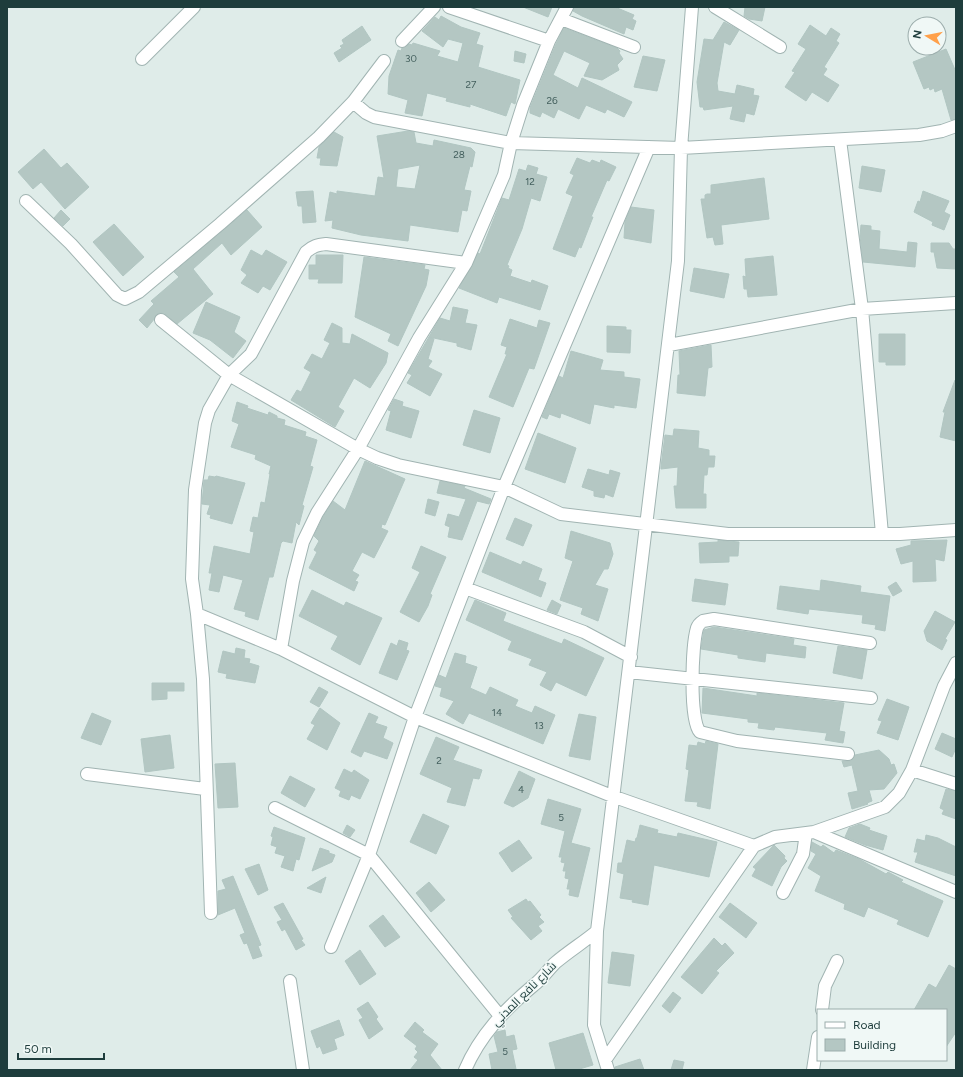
<svg xmlns="http://www.w3.org/2000/svg" width="963" height="1077" font-family="Figtree,Cairo,sans-serif">
<style>
.building{fill:#b4c7c3;stroke:#b1c6c2;fill-rule:evenodd}
.lines{fill:none;stroke-linecap:round;stroke-linejoin:round}
.minor-casing{stroke:#a1b4b2;stroke-width:14}
.minor{stroke:#fff;stroke-width:12}
.labels{text-anchor:middle;stroke-width:3;stroke-linejoin:round;paint-order:stroke}
.number-label{font-size:10px;fill:#44605e}
.street-label{font-size:12px;fill:#1e3d3c;stroke:#f0f8f6}
</style>
<rect width="100%" height="100%" fill="#dfece9"/>
<!-- building -->
<path class="building" d="M523 7H552L548 17Z
M574 7H615L634 15 632 19 636 21 633 30 626 27 624 34 582 16 573 11Z
M745 7H765L762 21 749 19 744 16Z
M441 16 461 27 480 33 476 44 483 46 478 67 520 80 515 104 511 102 506 116 470 104V107L446 101 447 98 427 93 422 116 405 113 408 100 388 94 389 76 398 50 401 51 402 48 409 44 412 45 413 43 440 51 437 56 458 62 463 43 448 39 443 47 422 31 435 17 439 20Z
M724 22 739 30 730 45 724 42 717 83 718 91 735 94 737 85 754 89 753 95 759 96 754 115 746 113 744 122 730 119 733 106 704 110 703 107H700L697 82 704 39 713 40Z
M810 25 826 36 831 28 840 34 836 41 839 43 824 67 827 69 823 75 839 85 828 102 812 92 806 101 785 87 795 72 792 71 806 49 798 44Z
M362 26 371 40 339 62 334 53 342 48 340 46 344 44 342 40Z
M564 28 617 48 620 51 619 53 623 59 617 65 619 70 602 80 584 76 590 63 564 51 553 75 578 88 582 78 632 102 624 117 607 109 605 113 586 105 579 119 558 109 554 118 542 112 540 117 530 113V108L556 44Z
M946 49 956 72V119L951 120 942 89 935 92 934 88 930 90 929 87 924 89 913 62Z
M515 51 526 54 524 63 514 61Z
M643 56 665 60 657 91 634 87Z
M408 131 414 132 416 143 433 146 434 140 471 148 475 152 472 167 470 166 464 190 471 191 467 211 462 210 458 232 410 225 408 241 361 235 332 228 333 220 325 221 330 192 337 194V191L375 196 378 177 384 178 377 136ZM420 165 415 189 396 187 398 169Z
M334 132 343 137 337 166 320 165 321 158H317L319 147Z
M44 149 61 168 67 163 89 187 65 209 41 182 33 189 18 172Z
M577 158 590 163 592 160 600 163 601 160 616 167 609 181 607 180 591 217H593L581 248 579 247 575 257 553 249 573 196 566 193 574 175 570 173Z
M528 165 538 168 536 174 547 177 540 201 531 198 522 229 507 265 509 266 508 268 512 270 510 276 531 283 532 280 548 286 540 310 499 297 497 303 459 288 478 253 480 254 502 198 509 200 519 169 526 171Z
M862 166 885 170 881 192 859 188Z
M764 178 769 219 721 225 723 244 715 245 713 237 707 238 701 199H705V195L707 194H711V185Z
M313 191 316 222 303 223 302 206H298L296 192Z
M923 191 949 201 944 212 950 215 944 230 932 225 933 222 914 212 918 201 920 202Z
M631 207 654 210 651 243 624 238 625 222Z
M61 210 70 219 63 226 54 218Z
M247 210 262 227 231 255 222 243 193 269 213 294 177 324 165 314 159 313 147 328 139 320 154 304 151 301 179 277 174 272Z
M114 224 144 257 123 276 93 242Z
M861 225 871 226V230L880 231 879 249 907 252 908 242 917 243 915 267 863 262 860 236Z
M931 243H949L953 249H956V269L937 268 934 252H931Z
M251 250 262 256 266 250 287 262 270 290 263 286 258 293 241 283 247 275 241 270Z
M316 255H343L342 283H318L319 279H309V265H316Z
M773 256 777 295 748 297 747 289H744L743 276 746 277 745 259Z
M364 257 425 265 424 269 429 270 426 286 398 346 388 341 391 334 355 317Z
M694 268 729 274 724 298 690 291Z
M206 302 240 317 234 332 246 341 233 358 210 340 193 333Z
M453 307 468 310 465 323 477 325 471 350 457 346V343L429 337 434 339 428 359 432 361 428 367 442 374 430 396 407 383 412 375 408 373 440 318 450 321Z
M510 319 537 328 539 320 550 323 534 369 529 368 513 407 489 397 507 354H505L507 347 501 345Z
M332 323 342 328V343L350 344 352 334 388 353 386 363 370 388 354 378 338 407 344 411 335 427 291 400 297 390 301 392 311 372 304 368 312 354 322 359 330 343 324 340Z
M607 326 626 327V330H631L630 353 607 352Z
M879 334H905V365H886V362H879Z
M711 345 712 367 708 368 705 396 677 393 678 375H680L679 351Z
M571 351 603 360 600 370 624 372V377L640 379 636 408 614 405V408L594 404 590 424 561 413 560 418 549 414 547 419 542 417 559 376 563 378Z
M955 380H956V441L940 437 945 412H943Z
M394 399 403 402 402 406 419 411 411 438 386 430 391 411 388 410Z
M237 402 248 406 247 408 268 415 269 412 277 416V418L285 420 284 425 306 432 305 436 317 440 310 466 313 467 302 505 304 506 299 525 296 522 292 543 283 541 281 543 273 577H269L258 620 245 616 246 612 234 609 243 580 223 575 219 592 209 590 212 573H209L214 546 250 554 254 532 250 531 253 517 258 518 261 502 265 503 270 474H269L271 466 255 459 256 455 231 447 239 424 232 421Z
M474 410 500 418 490 453 463 445Z
M674 429 699 431 698 448 709 450V456H715L714 467H708L707 475H704L703 494H706V508H676L674 486H677L678 467 661 469V467L665 435 673 436Z
M538 433 576 448 565 483 525 469Z
M365 461 405 479 385 525 382 524 381 528 388 531 374 558 362 552 352 571 359 575 355 581 358 582 354 591 309 568 317 552 314 550 319 541 314 536 323 517 333 501 345 510Z
M588 469 609 475 610 470 620 473 613 497 605 494 604 498 594 496V491L582 487Z
M209 476 215 477 216 476 245 483 232 524 210 518 211 515 207 514 210 505 202 504 204 480H208Z
M440 481 465 486 464 488 491 499 489 504 477 501 462 540 448 537 450 527 445 525 448 514 459 517 466 499 437 493Z
M428 499 439 502 435 516 425 513Z
M515 518 532 525 523 546 506 539Z
M571 531 610 543 613 554 608 569H604L595 585 608 589 598 621 581 614 583 608 560 600 573 561 565 558Z
M718 540 739 542 738 556H729V562L700 563 699 543 718 542Z
M947 540 944 561 935 559 936 581 913 582V561L901 564 896 549 911 545V541Z
M421 546 446 557 430 594 432 595 428 606 419 622 400 612 420 572 412 568Z
M490 552 521 565 523 561 542 569 538 580 546 583 541 597 482 572Z
M695 579 728 584 725 605 692 601Z
M821 580 861 586 860 592 890 596 885 631 875 629 876 625 862 623 863 615 809 609 808 614 777 609 780 586 820 591Z
M896 582 902 591 893 596 888 587Z
M312 590 344 606 346 602 382 618 360 665 331 649 338 636 299 616Z
M475 600 506 613 503 621 562 644 564 639 604 658 586 696 556 682 551 691 540 685 547 672 529 665 532 659 508 650 512 641 466 620Z
M552 600 561 605 557 614 547 610Z
M935 611 955 622 945 639 947 640 942 650 927 641 924 631Z
M714 627 794 639 793 645 806 647 805 658 766 653 765 662 738 658V655L701 649 704 630Z
M399 640 408 643 406 650 409 651 397 680 379 673 391 643 397 646Z
M838 646 867 650 862 679 833 673Z
M236 648 245 650 244 658 250 659 249 663 259 666 255 683 226 678 227 674 218 672 223 651 235 654Z
M455 653 466 656 465 663 477 667 470 688 486 695 490 687 518 700 515 706 532 713 535 706 555 715 543 744 469 713 463 724 446 714 454 701 440 696 442 688 435 686 439 675 446 678Z
M152 683H184V691H167V699L152 700Z
M319 687 328 692 319 707 310 702Z
M703 688 757 696V693L844 703 839 731 845 732 843 743 825 740 827 733 775 727 774 730 758 728 759 723 748 722V719L702 713Z
M887 699 909 707 898 740 877 733 882 721 878 720Z
M320 708 340 723 327 750 307 739 315 725 311 723Z
M92 713 111 721 101 745 81 738Z
M369 713 378 717 375 723 387 727 383 738 393 743 387 759 364 751 361 757 351 752Z
M579 714 596 717 590 760 569 756Z
M942 733 956 739V748L952 757 935 749Z
M170 735 174 768 145 772 141 739Z
M436 737 459 747 453 760 482 770 479 779 473 778 465 806 447 802 452 788 420 774Z
M706 741 718 744 710 809 697 806 698 802 685 801 689 770 686 769 689 745 697 746 698 742 705 744Z
M879 750 889 759 891 765 894 764 897 773 884 789 869 790 872 801 867 803 868 804 852 809 848 793 858 791 852 765 844 767 842 761H851L855 755Z
M235 763 238 807 218 808 215 764Z
M344 769 352 773 354 770 369 780 360 799 351 795 349 800 339 796 341 791 335 788Z
M519 771 535 779 528 798 513 807 504 803Z
M290 776 315 789 305 807 281 793Z
M946 789 956 791V819L942 814 944 810 940 808Z
M548 799 581 809 571 843 590 848 578 897 569 895 570 889H567L569 879 565 878 566 871H563L565 863 561 862 562 857H559L565 831 541 824Z
M423 814 449 826 436 854 410 842Z
M860 824 870 828 869 830 887 836 883 850 865 845 845 837 849 828Z
M347 825 355 830 350 837 343 833Z
M640 825 658 830 657 833 677 837 678 833 717 842 709 877 654 865 648 905 632 902 633 900 620 898 624 874 617 872 618 863H622L627 840 635 842 636 838H637Z
M274 827 305 838 299 860 296 859 293 871 281 867 285 856 275 853 277 847 271 845 273 837 271 836Z
M926 835 938 838 956 847V876L915 862 918 852H914L917 839 925 841Z
M519 840 532 858 512 872 499 853Z
M812 842 821 847 823 845 834 853 836 850 859 859 886 874 888 872 903 880 901 882 943 901 928 937 897 924 899 920 868 907 864 917 847 910 844 909 845 904 815 891 821 876 808 868 816 854 811 851Z
M774 845 785 856 784 858 787 861 781 867 772 886 752 876 756 869 753 867Z
M320 848 329 851V853L335 855 332 862 312 871Z
M259 864 268 890 258 895 245 869Z
M233 876 261 945 258 946 262 956 253 959 247 943 244 944 240 935 245 933 235 908 218 915V891L226 889 222 880Z
M326 877 321 893 307 888Z
M429 882 445 900 431 912 416 893Z
M526 899 528 902 530 901 541 915 539 917 544 922 538 926 542 931 531 940 511 918 513 917 508 910Z
M283 903 303 939 301 940 305 945 296 950 285 929 282 931 277 922 282 920 274 907Z
M730 903 757 923 746 938 719 917Z
M383 915 400 937 385 947 369 926Z
M714 938 722 946 725 943 734 953 716 971 719 973 702 994 681 977Z
M360 950 376 974 360 985 345 961Z
M612 952 634 955 630 986 608 983Z
M949 965 956 969V1032L946 1047V1010H914L929 984 936 988Z
M673 992 681 998 670 1013 662 1006Z
M368 1002 378 1017 376 1019 383 1029 369 1039 359 1020 363 1018 357 1009Z
M339 1020 344 1035 334 1039 337 1049 323 1054 320 1046 317 1048 311 1031Z
M415 1022 424 1030 422 1032 438 1044 430 1055 442 1070H410L418 1060 414 1057 418 1052 415 1049 417 1046 404 1036Z
M505 1030 506 1037 514 1035 517 1049 512 1050 516 1069 492 1070 489 1054 498 1052 494 1036 497 1032Z
M583 1033 593 1065 576 1070H556L549 1043Z
M640 1059 644 1070H615V1067Z
M674 1060 684 1062 682 1070H671Z"/>
<g class="lines">
<!-- minor casing -->
<g class="minor-casing">
<path id="minor" d="M449 7 549 41
M567 7 549 41 523 105 511 143 504 175 466 263 419 338 358 449 317 513 303 542 293 581 281 649 415 717 612 796 754 846
M715 7 780 47
M561 19 634 47
M402 41 434 7
M142 59 194 7
M353 102 366 113 374 117 511 143 681 148 919 135 942 131 956 126
M840 140 862 309 882 534
M26 201 71 244 117 295 125 299 139 292 220 224 319 137 353 102 384 61
M161 320 229 375 358 449 377 458 398 465 504 487 561 514 728 534H900L956 530
M669 345 862 309 956 303
M465 588 584 632 631 657
M197 614 203 679 211 913
M281 649 197 614 192 579 195 490 205 423 209 410 229 375 251 354 306 252C313 246 317 245 326 244L466 263
M629 672 871 698
M848 754 737 741 700 732C689 720 692 645 697 628 698 625 700 623 703 621L714 619 870 643
M912 770 944 686 956 663
M87 774 205 789
M275 808 369 855 500 1016
M814 832 956 892
M783 893 803 854 806 833
M331 947 369 855 415 717 504 487 649 147
M290 981 303 1070
M822 1010 825 986 837 961
M605 1060 754 846 775 837 814 832 885 807 899 793 912 770 956 784
M465 1070C480 1035 505 1009 534 985 542 979 548 970 555 963 569 951 584 942 597 931
M608 1070 594 1025 597 931 678 261 681 148 692 7
M813 1070 818 1037"/>
</g>
<!-- minor -->
<use href="#minor" class="minor"/>
</g>
<g class="labels">
<!-- number labels -->
<g class="number-label">
<text x="411" y="62">30</text>
<text x="471" y="88">27</text>
<text x="552" y="104">26</text>
<text x="459" y="158">28</text>
<text x="530" y="185">12</text>
<text x="497" y="716">14</text>
<text x="539" y="729">13</text>
<text x="439" y="764">2</text>
<text x="521" y="793">4</text>
<text x="561" y="821">5</text>
<text x="505" y="1055">5</text>
</g>
<!-- street labels -->
<g class="street-label">
<text transform="translate(524 994) rotate(-45)" y="4">شارع نافع المدني</text>
</g>
</g>
<!-- border -->
<rect width="963" height="1077" fill="none" stroke="#1e3d3c" stroke-width="16"/>
<!-- legend -->
<rect x="817" y="1009" width="130" height="52" fill="#f0f8f6" stroke="#9cadac"/>
<rect x="825" y="1022" width="20" height="6" fill="#ffffff" stroke="#9cadac"/>
<text x="853" y="1029" font-size="12" fill="#1e3d3c">Road</text>
<rect x="825" y="1039" width="20" height="12" fill="#b4c7c3" stroke="#9cadac"/>
<text x="853" y="1049" font-size="12" fill="#1e3d3c">Building</text>
<!-- north arrow -->
<g transform="translate(927 36) rotate(280)"><circle r="19" fill="#f0f8f6" stroke="#9cadac"/>
<path d="M0-3L7 15L0 10L-7 15Z" fill="#ffa04a"/>
<text y="-6" font-size="11" font-weight="bold" text-anchor="middle" fill="#1e3d3c">N</text>
</g>
<!-- scale -->
<path d="M18 1053v6h86v-6" fill="none" stroke="#1e3d3c" stroke-width="2"/>
<text x="24" y="1053" font-size="12" fill="#1e3d3c" stroke="#f0f8f6" stroke-width="3" paint-order="stroke">50 m</text>
</svg>
